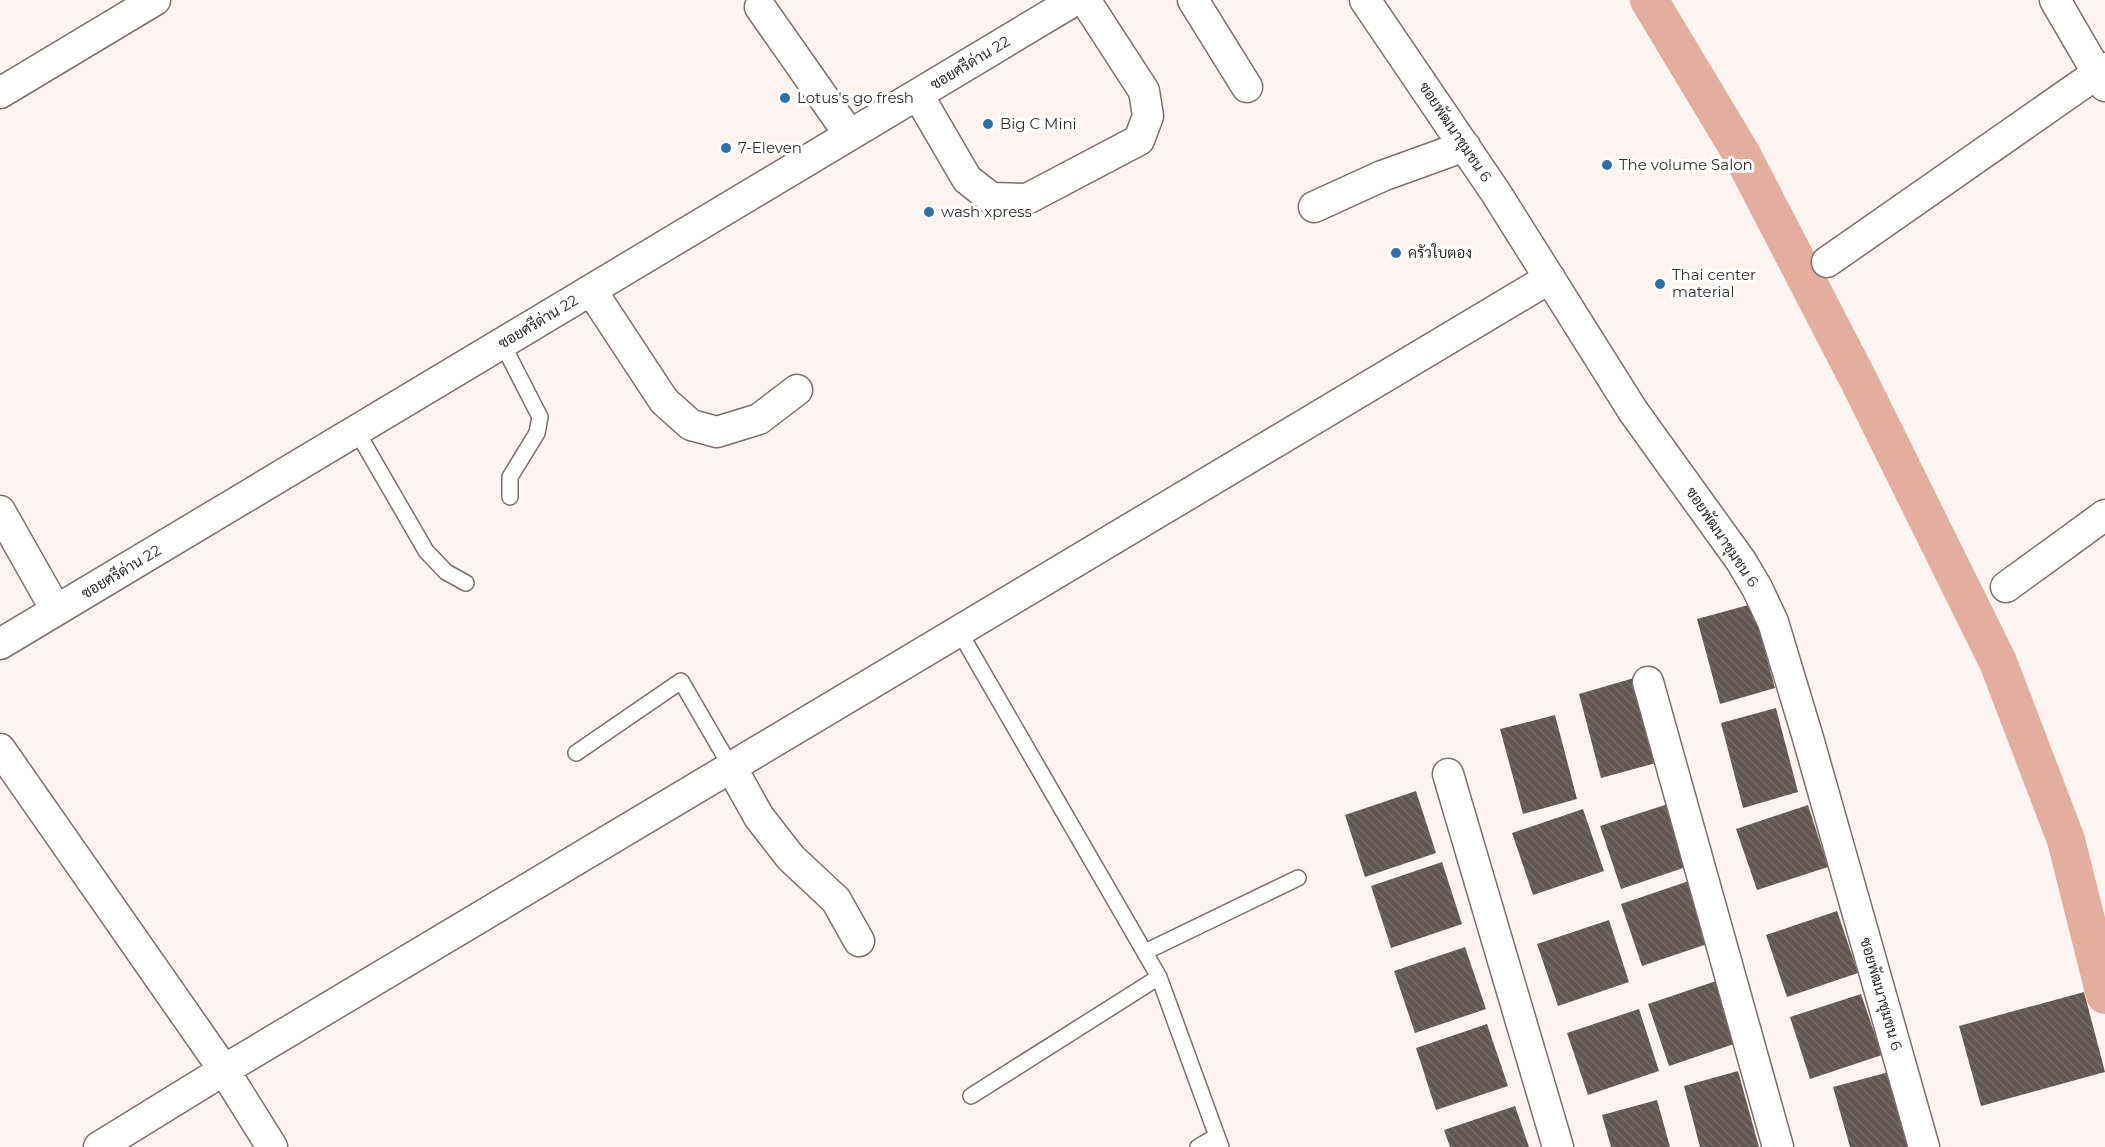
<svg xmlns="http://www.w3.org/2000/svg" width="2105" height="1147" font-family="Montserrat,Sarabun,sans-serif">
<style>
.lines{fill:none;stroke-linecap:round;stroke-linejoin:round}
.canal{stroke:#e4ae9e;stroke-width:38}
.building{fill:url(#building-back-hatch)}
.lane-casing{stroke:#7c6f6b;stroke-width:18}
.street-casing{stroke:#7c6f6b;stroke-width:33}
.lane{stroke:#fff;stroke-width:15}
.street{stroke:#fff;stroke-width:30}
.poi-dot{fill:#306fa5;stroke:#fff;stroke-width:2}
.labels{text-anchor:middle;stroke-width:6;stroke-linejoin:round;paint-order:stroke}
.street-label{font-size:15px;fill:#332e2c;stroke:#fff}
.poi-label{font-size:15px;fill:#332e2c;stroke:#fff;text-anchor:start}
</style>
<defs>
<pattern id="building-back-hatch" width="6" height="6" patternUnits="userSpaceOnUse" patternTransform="scale(1.5)"><rect width="6" height="6" fill="#635753"/><path d="M-1 5l2 2M0 0l6 6M5-1l2 2" fill="none" stroke="#766c69"/></pattern>
</defs>
<rect width="100%" height="100%" fill="#fdf4f2"/>
<g class="lines">
<!-- canal -->
<path class="canal" d="M1649 0 1741 153 1859 381 1998 662 2066 840 2105 995"/>
</g>
<!-- building -->
<path class="building" d="M1752 604 1775 688 1720 704 1697 619Z
M1634 678 1656 763 1601 778 1579 694Z
M1776 708 1798 792 1743 808 1721 723Z
M1555 715 1577 799 1523 814 1500 729Z
M1416 791 1436 853 1365 877 1345 815Z
M1671 803 1692 865 1621 889 1600 826Z
M1808 805 1828 867 1757 890 1736 829Z
M1583 809 1604 871 1533 895 1512 833Z
M1442 862 1462 924 1391 948 1371 886Z
M1692 880 1713 942 1642 966 1621 904Z
M1837 911 1858 973 1787 997 1766 935Z
M1609 920 1629 982 1558 1006 1537 944Z
M1465 947 1486 1009 1415 1033 1394 971Z
M1719 980 1740 1042 1669 1066 1648 1004Z
M2084 992 2105 1072 1981 1106 1959 1026Z
M1861 994 1882 1055 1810 1079 1790 1017Z
M1639 1009 1659 1071 1588 1095 1567 1033Z
M1487 1024 1508 1086 1436 1110 1416 1048Z
M1738 1071 1759 1147H1700L1684 1086Z
M1889 1072 1909 1147H1850L1833 1087Z
M1657 1100 1670 1147H1611L1602 1115Z
M1515 1106 1529 1147H1450L1444 1130Z"/>
<g class="lines">
<!-- lane casing -->
<g class="lane-casing">
<path id="lane" d="M502 343 540 417 537 433 510 477V497
M356 430 426 551 446 572 466 583
M959 631 1159 977 1221 1147
M576 753 681 681 731 767
M1145 952 1298 878
M971 1096 1159 977
M1198 1147 1217 1136"/>
</g>
<!-- street casing -->
<g class="street-casing">
<path id="street" d="M1193 0 1247 87
M1365 0 1496 193 1633 411 1741 561 1757 588 1773 622 1808 738 1924 1147
M2055 0 2105 86
M760 7 849 134
M0 93 155 0
M918 95 967 179 991 198 1027 199 1139 140 1148 116 1144 91 1085 0
M1314 207 1382 176 1465 146
M1827 262 2105 68
M591 290 664 401 691 425 717 432 759 419 797 390
M0 511 56 610
M2006 587 2105 515
M0 644 1075 0
M1648 682 1778 1147
M0 749 224 1070 99 1147
M731 767 759 817 791 858 836 900 859 941
M1448 774 1558 1147
M272 1147 224 1070 1550 278"/>
</g>
<!-- lane -->
<use href="#lane" class="lane"/>
<!-- street -->
<use href="#street" class="street"/>
</g>
<!-- markers -->
<g class="poi-dot">
<circle cx="785" cy="98" r="6"/>
<circle cx="988" cy="124" r="6"/>
<circle cx="726" cy="148" r="6"/>
<circle cx="1607" cy="165" r="6"/>
<circle cx="929" cy="212" r="6"/>
<circle cx="1396" cy="253" r="6"/>
<circle cx="1660" cy="284" r="6"/>
</g>
<g class="labels">
<!-- street labels -->
<g class="street-label">
<text transform="translate(970 63) rotate(-31)" y="5">ซอยศรีด่าน 22</text>
<text transform="translate(1455 132) rotate(56)" y="5">ซอยพัฒนาชุมชน 6</text>
<text transform="translate(538 322) rotate(-31)" y="5">ซอยศรีด่าน 22</text>
<text transform="translate(1722 537) rotate(56)" y="5">ซอยพัฒนาชุมชน 6</text>
<text transform="translate(121 572) rotate(-31)" y="5">ซอยศรีด่าน 22</text>
<text transform="translate(1881 994) rotate(74)" y="5">ซอยพัฒนาชุมชน 6</text>
</g>
<!-- poi labels -->
<g class="poi-label">
<text x="797" y="103">Lotus's go fresh</text>
<text x="1000" y="129">Big C Mini</text>
<text x="738" y="153">7-Eleven</text>
<text x="1619" y="170">The volume Salon</text>
<text x="941" y="217">wash xpress</text>
<text x="1408" y="258">ครัวใบตอง</text>
<text x="1672" y="280">Thai center<tspan x="1672" dy="17">material</tspan></text>
</g>
</g>
</svg>
